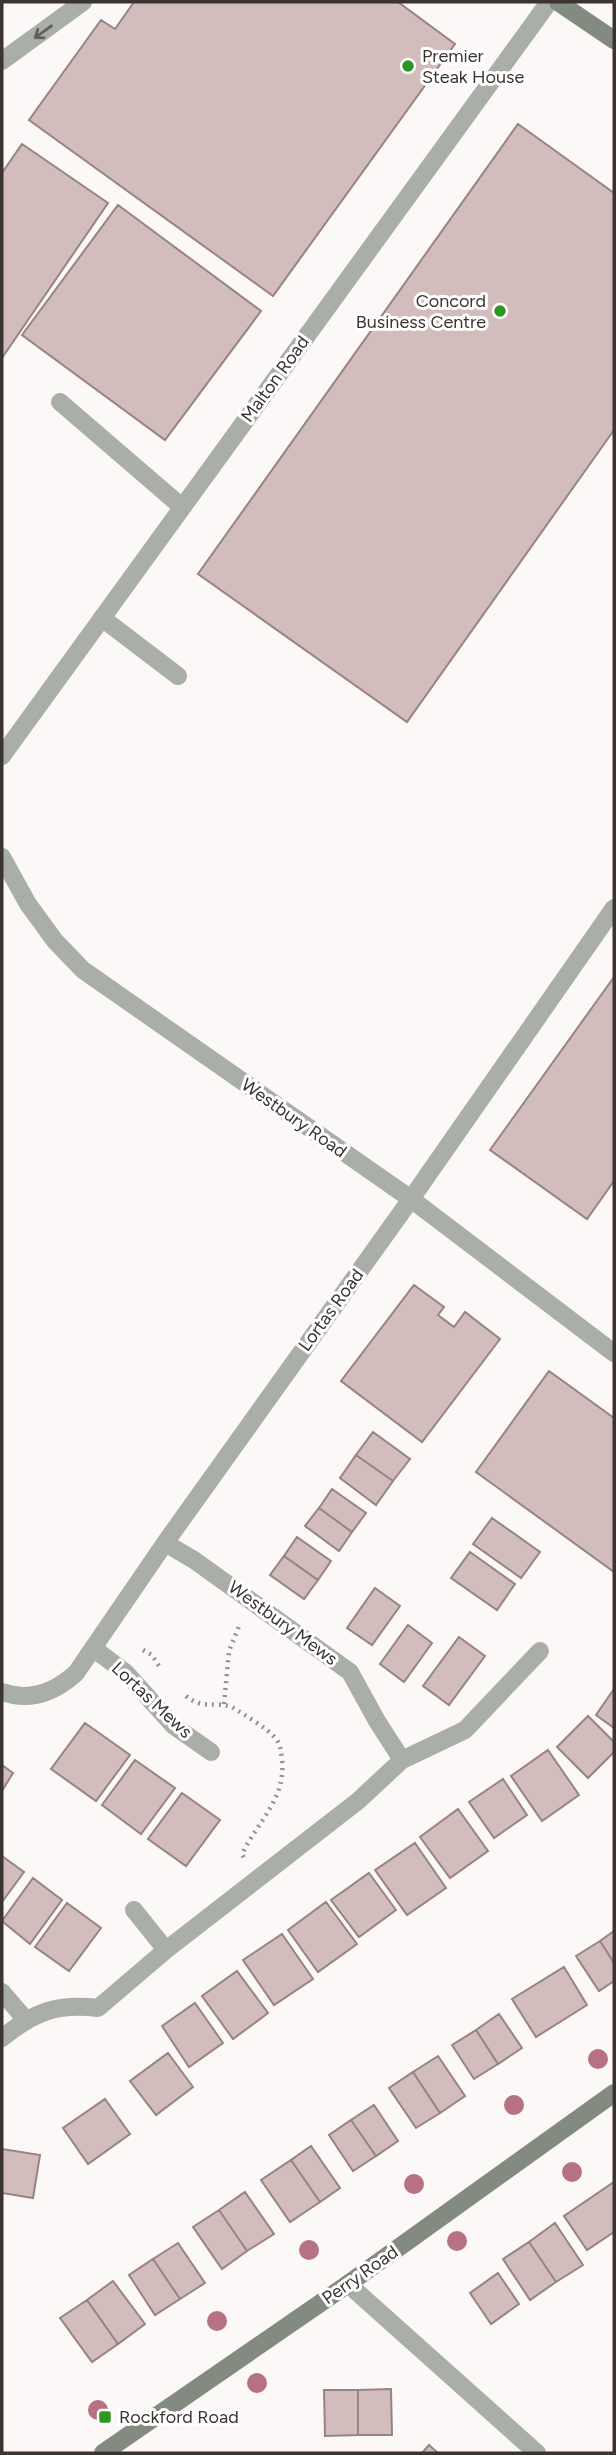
<svg xmlns="http://www.w3.org/2000/svg" width="616" height="2455" font-family="Figtree,sans-serif">
<style>
.building{fill:#d3bcbc;stroke:#988383;stroke-width:2}
.lines{fill:none;stroke-linecap:round;stroke-linejoin:round}
.path{stroke:#968f8f;stroke-width:4.5;stroke-dasharray:2 5;stroke-linecap:butt}
.lane{stroke:#a9afa8;stroke-width:18}
.street{stroke:#a9afa8;stroke-width:18}
.secondary{stroke:#838b81;stroke-width:18}
.tree{fill:#b67183}
.oneway{stroke:#625e5c}
.poi-dot{fill:#2e9721;stroke:#fff;stroke-width:2.5}
.labels{text-anchor:middle;stroke-width:6;stroke-linejoin:round;paint-order:stroke}
.poi-label{font-size:18px;fill:#3c3333;stroke:#fff;text-anchor:start}
.street-label{font-size:18px;fill:#3c3333;stroke:#fff}
</style>
<rect width="100%" height="100%" fill="#fdf8f8"/>
<!-- building -->
<path class="building" d="M134 2H398L455 44 273 296 29 120 101 20 115 29Z
M518 124 614 193V430L407 722 198 574Z
M22 144 108 203 2 358V173Z
M118 205 261 311 165 440 22 335Z
M614 977V1181L587 1219 490 1150Z
M414 1285 444 1307 438 1315 454 1327 465 1312 500 1339 422 1442 341 1381Z
M549 1371 614 1418V1572L476 1472Z
M373 1432 410 1459 393 1481 356 1455Z
M356 1455 393 1481 376 1505 340 1478Z
M332 1489 366 1513 352 1532 319 1508Z
M319 1508 352 1532 339 1551 305 1526Z
M492 1518 540 1552 521 1578 473 1544Z
M297 1537 331 1561 318 1580 284 1556Z
M470 1552 515 1584 497 1610 451 1578Z
M284 1556 318 1580 304 1599 270 1575Z
M375 1588 400 1606 372 1645 347 1628Z
M408 1625 432 1643 404 1682 380 1664Z
M459 1637 485 1656 449 1705 423 1686Z
M614 1689V1728L596 1715Z
M588 1716 614 1742V1752L588 1778 557 1747Z
M85 1723 130 1755 96 1801 51 1769Z
M548 1750 579 1795 542 1821 511 1776Z
M135 1760 175 1788 141 1834 102 1805Z
M2 1765 13 1773 2 1791Z
M503 1779 527 1815 494 1838 469 1802Z
M182 1793 220 1820 186 1866 148 1839Z
M458 1809 488 1851 450 1878 420 1837Z
M415 1843 446 1888 407 1915 375 1870Z
M2 1856 24 1872 2 1902Z
M369 1873 396 1910 359 1937 331 1900Z
M33 1878 62 1900 30 1944 2 1921Z
M326 1902 357 1944 318 1972 288 1930Z
M67 1903 101 1928 69 1971 35 1947Z
M614 1931V1963L600 1941Z
M282 1934 313 1979 274 2005 243 1960Z
M600 1941 614 1963V1981L599 1991 576 1956Z
M564 1967 587 2005 536 2037 512 1999Z
M237 1971 268 2013 233 2039 202 1996Z
M195 2003 223 2043 189 2067 162 2026Z
M499 2014 522 2048 498 2064 476 2030Z
M476 2030 498 2064 474 2079 452 2045Z
M168 2053 193 2087 156 2115 130 2081Z
M438 2056 465 2096 440 2113 413 2072Z
M413 2072 440 2113 416 2128 389 2088Z
M105 2099 130 2134 88 2164 63 2128Z
M374 2105 398 2141 376 2156 351 2120Z
M351 2120 376 2156 353 2171 329 2135Z
M311 2146 340 2188 320 2202 291 2160Z
M2 2149 40 2155 33 2198 2 2193Z
M291 2160 320 2202 290 2222 261 2180Z
M614 2182V2232L587 2250 564 2216Z
M245 2192 274 2234 247 2251 219 2210Z
M219 2210 247 2251 222 2269 193 2227Z
M555 2223 583 2265 556 2282 529 2242Z
M529 2242 556 2282 530 2300 503 2259Z
M178 2243 205 2283 180 2299 153 2259Z
M153 2259 180 2299 155 2315 129 2275Z
M498 2273 519 2304 491 2324 470 2293Z
M113 2281 145 2324 118 2344 87 2300Z
M87 2300 118 2344 92 2362 60 2318Z
M391 2389 392 2435H358V2390Z
M324 2390H358V2435L325 2436Z
M429 2445 438 2453H422Z"/>
<g class="lines">
<!-- path -->
<path class="path" d="M143 1650 152 1655 159 1666
M186 1696C203 1710 213 1701 232 1707 244 1715 268 1728 276 1739 281 1745 281 1752 282 1760 286 1799 258 1821 242 1854L244 1858
M224 1704 229 1651 240 1624"/>
<!-- lane -->
<path class="lane" d="M2 61 83 2
M60 402 182 507
M102 618 178 676"/>
<!-- street -->
<path class="street" d="M2 756 549 2
M2 857 28 904 55 941 83 970 411 1199 614 1353
M165 1543 194 1560 350 1672 377 1721 402 1760
M93 1648 126 1673 174 1726 211 1752
M2 1692C30 1702 55 1692 76 1673L165 1543 411 1199 614 908
M134 1910 166 1950
M2 1992 26 2020
M2 2038C34 2012 57 2003 98 2008L166 1950 358 1801 402 1760 465 1730 540 1651
M348 2284 537 2453"/>
<!-- secondary -->
<path class="secondary" d="M558 2 614 40
M103 2453 348 2284 614 2093"/>
</g>
<!-- trees -->
<g class="tree">
<circle cx="598" cy="2059" r="10"/>
<circle cx="514" cy="2105" r="10"/>
<circle cx="572" cy="2172" r="10"/>
<circle cx="414" cy="2184" r="10"/>
<circle cx="457" cy="2241" r="10"/>
<circle cx="309" cy="2250" r="10"/>
<circle cx="217" cy="2321" r="10"/>
<circle cx="257" cy="2383" r="10"/>
<circle cx="98" cy="2410" r="10"/>
</g>
<!-- one-way arrows -->
<defs><path id="oneway-shaft" d="M-6 0H5M1.5-3L5.5 0L1.5 3" fill="none" stroke-width="1.6" stroke-linecap="round" stroke-linejoin="round" transform="scale(1.75)"/></defs>
<use class="oneway" href="#oneway-shaft" transform="translate(43 32) rotate(144)"/>
<!-- markers -->
<g class="poi-dot">
<circle cx="408" cy="66" r="7"/>
<circle cx="500" cy="311" r="7"/>
<rect x="98" y="2410" width="14" height="14" rx="3.5"/>
</g>
<g class="labels">
<!-- poi labels -->
<g class="poi-label">
<text x="422" y="62">Premier<tspan x="422" dy="21">Steak House</tspan></text>
<text x="486" y="307" text-anchor="end">Concord<tspan x="486" dy="21">Business Centre</tspan></text>
<text x="119" y="2423">Rockford Road</text>
</g>
<!-- street labels -->
<g class="street-label">
<text transform="translate(275 379) rotate(-54)" y="6">Malton Road</text>
<text transform="translate(294 1118) rotate(35)" y="6">Westbury Road</text>
<text transform="translate(331 1310) rotate(-54)" y="6">Lortas Road</text>
<text transform="translate(283 1623) rotate(36)" y="6">Westbury Mews</text>
<text transform="translate(152 1700) rotate(43)" y="6">Lortas Mews</text>
<text transform="translate(360 2275) rotate(-35)" y="6">Perry Road</text>
</g>
</g>
<!-- border -->
<rect width="616" height="2455" fill="none" stroke="#3c3333" stroke-width="7"/>
</svg>
